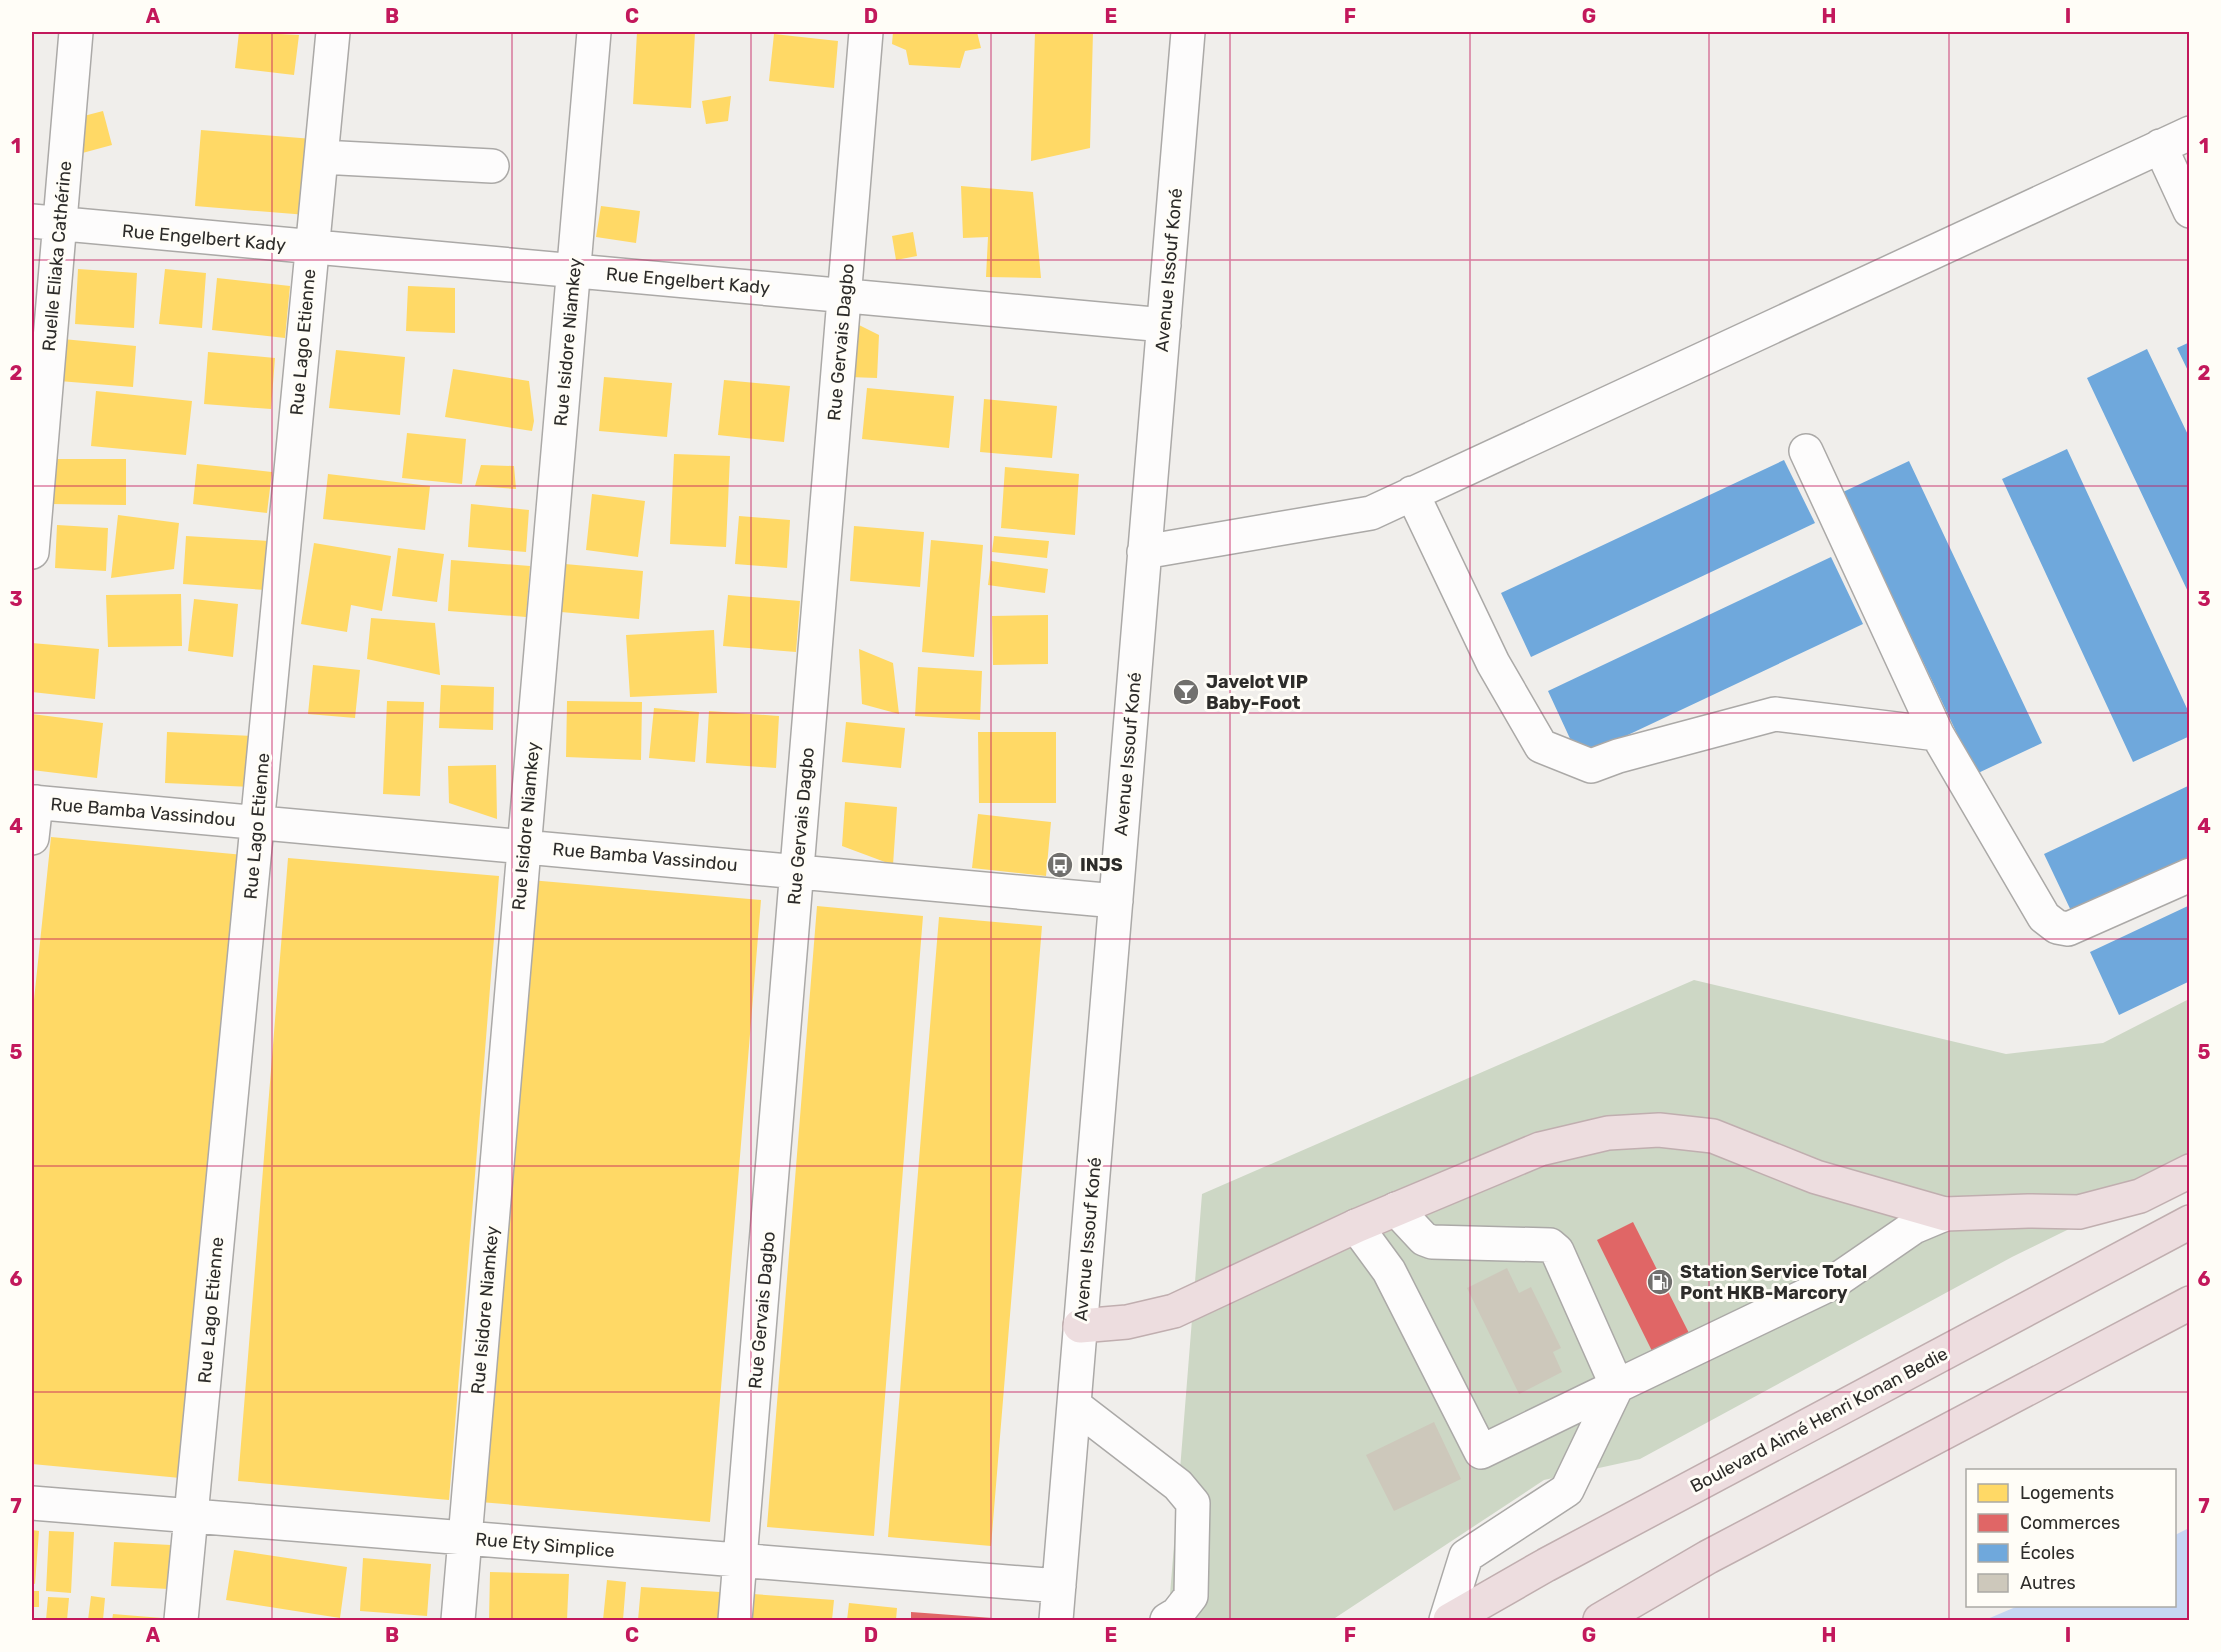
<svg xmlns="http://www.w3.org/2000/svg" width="2221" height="1652" font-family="Rubik,sans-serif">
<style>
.green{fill:#cdd7c5}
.water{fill:#c6d6f3}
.homes{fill:#ffd966}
.shops{fill:#e06666}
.schools{fill:#6fa8dc}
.building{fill:#cdc8bb}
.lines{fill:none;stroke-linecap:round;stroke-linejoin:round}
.minor-casing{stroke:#aba9a7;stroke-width:36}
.highway-casing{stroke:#c0aeaf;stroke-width:36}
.minor{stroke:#fdfcfc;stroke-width:33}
.highway{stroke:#eddddf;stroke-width:33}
.grid{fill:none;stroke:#c2185b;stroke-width:1.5;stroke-opacity:0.55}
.labels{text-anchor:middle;stroke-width:6;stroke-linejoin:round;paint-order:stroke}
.street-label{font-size:18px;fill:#2d2c2a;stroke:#fffdf7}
.poi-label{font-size:18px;font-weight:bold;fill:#2d2c2a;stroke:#fffdf7;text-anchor:start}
.neatline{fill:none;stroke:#c2185b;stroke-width:2}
.grid-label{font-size:20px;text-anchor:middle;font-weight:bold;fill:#c2185b}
</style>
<rect width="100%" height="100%" fill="#f0eeeb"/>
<!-- green -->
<path class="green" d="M1694 980 2006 1054 2103 1043 2189 999V1170L2012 1257 1640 1459 1544 1480 1332 1620H1168L1202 1194Z"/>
<!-- water -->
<path class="water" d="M2189 1528V1620H1985L2018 1606H2174L2175 1535Z"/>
<!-- homes -->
<path class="homes" d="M239 32 299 35 294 75 235 68Z
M637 32H695L691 108 633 104Z
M893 32H977L981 48 965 51 960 68 909 65 906 50 892 44Z
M1035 32H1093L1090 148 1031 161Z
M774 34 838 41 834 88 769 81Z
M731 96 728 121 706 124 702 101Z
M103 111 112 145 75 155 76 118Z
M201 130 313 139 307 215 195 206Z
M961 186 1033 192 1041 278 986 277 988 237 963 238Z
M601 206 640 211 636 243 596 237Z
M913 232 917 256 896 260 892 236Z
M78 269 137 273 134 328 75 324Z
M165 269 206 273 202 328 159 324Z
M217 278 290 286 285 338 212 330Z
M408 286 455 288V333L406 331Z
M851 321 879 335 877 378 849 377Z
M63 339 136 346 133 387 59 381Z
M336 350 405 357 400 415 329 408Z
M208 352 275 358 271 409 204 404Z
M453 369 529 381 534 421 532 431 445 417Z
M604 377 672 383 667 437 599 431Z
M724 380 790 386 784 442 718 435Z
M867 388 954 396 949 448 862 439Z
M96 391 192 401 186 455 91 446Z
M984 399 1057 406 1052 458 980 452Z
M407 433 466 439 462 484 402 478Z
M674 454 730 456 726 547 670 544Z
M50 459H126V505L50 504Z
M197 464 272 472 267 513 193 504Z
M481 465 514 466 516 489 475 486Z
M1005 467 1079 474 1075 535 1001 528Z
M328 474 430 486 425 530 323 519Z
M592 494 645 501 638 557 586 550Z
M471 504 529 510 526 552 468 547Z
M118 515 179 523 174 569 111 578Z
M739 516 790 520 787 568 735 564Z
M57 525 108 528 106 571 55 568Z
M854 526 924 532 920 587 850 581Z
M186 536 269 541 266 590 183 584Z
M994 536 1049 541 1047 558 992 552Z
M931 540 983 545 974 657 922 652Z
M314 543 391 556 382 611 351 605 347 632 301 624Z
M398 548 444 554 437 602 392 596Z
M451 560 530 566 526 617 448 611Z
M991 561 1048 569 1045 593 988 585Z
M565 564 643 571 639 619 561 612Z
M181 594 182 646 108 647 106 595Z
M728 595 800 601 796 652 723 646Z
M194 599 238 604 233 657 188 651Z
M1048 615V664L993 665 992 616Z
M371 618 435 623 440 675 367 659Z
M714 630 717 693 630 697 626 635Z
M32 643 99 649 95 699 32 692Z
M859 649 893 663 899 714 862 704Z
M313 665 360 670 355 718 308 714Z
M918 667 982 671 980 720 915 716Z
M441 685 494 687 493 730 439 728Z
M387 701 424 702 420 796 383 794Z
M567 701 642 702 641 760 566 757Z
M654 708 699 712 695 762 649 758Z
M709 711 779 716 776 768 706 763Z
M32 714 103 723 97 778 32 770Z
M846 722 905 728 901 768 842 762Z
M167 732 253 736 251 787 165 783Z
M978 732H1056V803H979Z
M496 765 497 819 449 803 448 766Z
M845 802 897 807 893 865 842 846Z
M978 814 1051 822 1046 876 972 868Z
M51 837 244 855 191 1479 32 1464V1019Z
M288 858 499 876 449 1500 238 1481Z
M530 880 761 900 710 1522 480 1502Z
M817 906 923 916 874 1536 767 1527Z
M939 917 1042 926 991 1546 888 1537Z
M32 1530 39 1531 35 1584 32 1583Z
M49 1531 74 1532 71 1593 46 1591Z
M114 1542 171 1545 169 1589 111 1586Z
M234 1550 347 1567 340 1618 226 1600Z
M363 1558 431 1564 427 1616 360 1611Z
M490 1572 569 1574 567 1620H489Z
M607 1580 626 1582 623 1620H603Z
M641 1587 720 1592 718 1620H638Z
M32 1591H39V1607H32Z
M753 1594 834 1600 832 1620H752Z
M91 1596 105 1598 103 1620H88Z
M48 1597 69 1598 67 1620H46Z
M849 1603 897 1608 896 1620H847Z
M113 1614 162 1618V1620H112Z"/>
<!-- shops -->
<path class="shops" d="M1633 1222 1691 1337 1654 1355 1597 1240Z
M911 1612 1006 1619V1620H911Z"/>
<!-- schools -->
<path class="schools" d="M2190 342V375L2177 348Z
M2147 349 2190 439V596L2087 378Z
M2067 449 2190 715V736L2133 762 2002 479Z
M1784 460 1815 523 1531 657 1501 593Z
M1909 461 2042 743 1976 774 1843 492Z
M1831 557 1863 624 1579 758 1548 691Z
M2190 785V862L2074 917 2044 854Z
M2190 905V981L2119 1015 2090 952Z"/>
<!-- building -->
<path class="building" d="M1507 1268 1519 1293 1531 1287 1561 1348 1553 1352 1562 1372 1519 1394 1467 1288Z
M1434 1422 1461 1479 1394 1511 1366 1455Z"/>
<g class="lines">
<!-- minor casing -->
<g class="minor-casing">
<path id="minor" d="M2160 146 2190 211
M321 157 492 166
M32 221 1164 325
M1806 451 1937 734 2044 917 2057 927 2068 929 2190 875
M1412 493 1493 663 1541 746 1591 766 1618 756 1775 714 1937 734
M32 552 76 32
M1144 552 1371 513 2190 133
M32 802 1116 901
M32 838 36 802
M1356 1226 1389 1271 1481 1452 1617 1386 1557 1251 1550 1245 1432 1242 1424 1239 1396 1209
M1074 1405 1178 1485 1193 1503 1191 1596 1177 1614 1167 1620
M32 1503 1059 1586
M181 1620 333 32
M458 1620 594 32
M735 1620 866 32
M1056 1620 1188 32
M1446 1620 1466 1556 1567 1490 1617 1386 1834 1282 1914 1227 1945 1214"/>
</g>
<!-- highway casing -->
<g class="highway-casing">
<path id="highway" d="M1080 1326 1127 1322 1174 1311 1356 1226 1540 1149 1608 1133 1659 1130 1713 1136 1816 1177 1945 1214 2028 1211 2079 1212 2140 1196 2190 1171
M1450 1620 1546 1565 2190 1222
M1600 1620 1708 1557 2190 1303"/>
</g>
<!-- minor -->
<use href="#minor" class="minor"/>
<!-- highway -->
<use href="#highway" class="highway"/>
</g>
<!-- grid -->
<path class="grid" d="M272 32V1620M512 32V1620M751 32V1620M991 32V1620M1230 32V1620M1470 32V1620M1709 32V1620M1949 32V1620M32 260H2190M32 486H2190M32 713H2190M32 939H2190M32 1166H2190M32 1392H2190"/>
<!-- icons -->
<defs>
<g id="bar-disc" transform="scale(1.35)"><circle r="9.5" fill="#71706e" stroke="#fffdf7"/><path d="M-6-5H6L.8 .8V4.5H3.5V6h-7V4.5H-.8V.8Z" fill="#fff"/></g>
<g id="bus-disc" transform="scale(1.35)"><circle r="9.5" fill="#71706e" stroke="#fffdf7"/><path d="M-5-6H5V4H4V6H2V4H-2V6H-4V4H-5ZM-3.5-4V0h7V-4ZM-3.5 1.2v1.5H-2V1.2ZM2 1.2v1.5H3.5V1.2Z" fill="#fff"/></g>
<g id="fuel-disc" transform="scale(1.35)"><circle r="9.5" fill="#71706e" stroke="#fffdf7"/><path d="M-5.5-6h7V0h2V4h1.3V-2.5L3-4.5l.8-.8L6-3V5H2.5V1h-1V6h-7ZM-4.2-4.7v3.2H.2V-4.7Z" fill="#fff"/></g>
</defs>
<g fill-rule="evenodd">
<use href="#bar-disc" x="1186" y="692"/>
<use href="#bus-disc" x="1060" y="865"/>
<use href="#fuel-disc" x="1660" y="1282"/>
</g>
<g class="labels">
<!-- street labels -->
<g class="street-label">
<text transform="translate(204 238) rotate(5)" y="6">Rue Engelbert Kady</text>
<text transform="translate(57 256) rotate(-85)" y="6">Ruelle Eliaka Cathérine</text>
<text transform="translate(1169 270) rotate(-85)" y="6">Avenue Issouf Koné</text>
<text transform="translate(688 281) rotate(5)" y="6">Rue Engelbert Kady</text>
<text transform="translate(303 342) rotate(-85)" y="6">Rue Lago Etienne</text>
<text transform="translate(568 342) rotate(-85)" y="6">Rue Isidore Niamkey</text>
<text transform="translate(841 342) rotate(-85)" y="6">Rue Gervais Dagbo</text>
<text transform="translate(1128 754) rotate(-85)" y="6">Avenue Issouf Koné</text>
<text transform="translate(143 812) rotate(5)" y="6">Rue Bamba Vassindou</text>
<text transform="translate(257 826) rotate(-85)" y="6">Rue Lago Etienne</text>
<text transform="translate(526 826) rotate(-85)" y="6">Rue Isidore Niamkey</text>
<text transform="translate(801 826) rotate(-85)" y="6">Rue Gervais Dagbo</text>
<text transform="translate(645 857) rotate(5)" y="6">Rue Bamba Vassindou</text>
<text transform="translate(1088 1239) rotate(-85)" y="6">Avenue Issouf Koné</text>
<text transform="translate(211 1310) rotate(-85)" y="6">Rue Lago Etienne</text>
<text transform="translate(485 1310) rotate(-85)" y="6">Rue Isidore Niamkey</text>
<text transform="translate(762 1310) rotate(-85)" y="6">Rue Gervais Dagbo</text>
<text transform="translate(1819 1420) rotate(-28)" y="6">Boulevard Aimé Henri Konan Bedie</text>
<text transform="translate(545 1545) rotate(5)" y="6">Rue Ety Simplice</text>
</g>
<!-- poi labels -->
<g class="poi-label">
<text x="1206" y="688">Javelot VIP<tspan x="1206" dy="21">Baby-Foot</tspan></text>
<text x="1080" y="871">INJS</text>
<text x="1680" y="1278">Station Service Total<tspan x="1680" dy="21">Pont HKB-Marcory</tspan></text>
</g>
</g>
<!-- border -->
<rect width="2221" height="1652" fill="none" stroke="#fffdf7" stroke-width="66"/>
<!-- legend -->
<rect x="1966" y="1469" width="210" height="138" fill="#fffdf7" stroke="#aba9a5" stroke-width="1.5"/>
<rect x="1978" y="1484" width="30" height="18" fill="#ffd966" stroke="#aba9a5" stroke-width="1.5"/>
<text x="2020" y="1499" font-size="18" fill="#2d2c2a">Logements</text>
<rect x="1978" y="1514" width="30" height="18" fill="#e06666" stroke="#aba9a5" stroke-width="1.5"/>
<text x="2020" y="1529" font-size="18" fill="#2d2c2a">Commerces</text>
<rect x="1978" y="1544" width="30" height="18" fill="#6fa8dc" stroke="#aba9a5" stroke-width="1.5"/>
<text x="2020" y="1559" font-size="18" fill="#2d2c2a">Écoles</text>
<rect x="1978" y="1574" width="30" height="18" fill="#cdc8bb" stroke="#aba9a5" stroke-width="1.5"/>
<text x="2020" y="1589" font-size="18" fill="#2d2c2a">Autres</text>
<rect x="33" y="33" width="2155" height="1586" class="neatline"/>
<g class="grid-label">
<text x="153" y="23">A</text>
<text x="392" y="23">B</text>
<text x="632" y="23">C</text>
<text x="871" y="23">D</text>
<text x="1111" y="23">E</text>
<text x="1350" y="23">F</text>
<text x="1589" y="23">G</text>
<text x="1829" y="23">H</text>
<text x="2068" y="23">I</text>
<text x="16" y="153">1</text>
<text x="2204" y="153">1</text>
<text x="16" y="380">2</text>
<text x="2204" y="380">2</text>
<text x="16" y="606">3</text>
<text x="2204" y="606">3</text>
<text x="16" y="833">4</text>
<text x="2204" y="833">4</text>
<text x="16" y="1059">5</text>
<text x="2204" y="1059">5</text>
<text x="16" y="1286">6</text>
<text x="2204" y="1286">6</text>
<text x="16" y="1513">7</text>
<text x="2204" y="1513">7</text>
<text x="153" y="1642">A</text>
<text x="392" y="1642">B</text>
<text x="632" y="1642">C</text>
<text x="871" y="1642">D</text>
<text x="1111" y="1642">E</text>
<text x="1350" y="1642">F</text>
<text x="1589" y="1642">G</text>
<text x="1829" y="1642">H</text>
<text x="2068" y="1642">I</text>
</g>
</svg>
